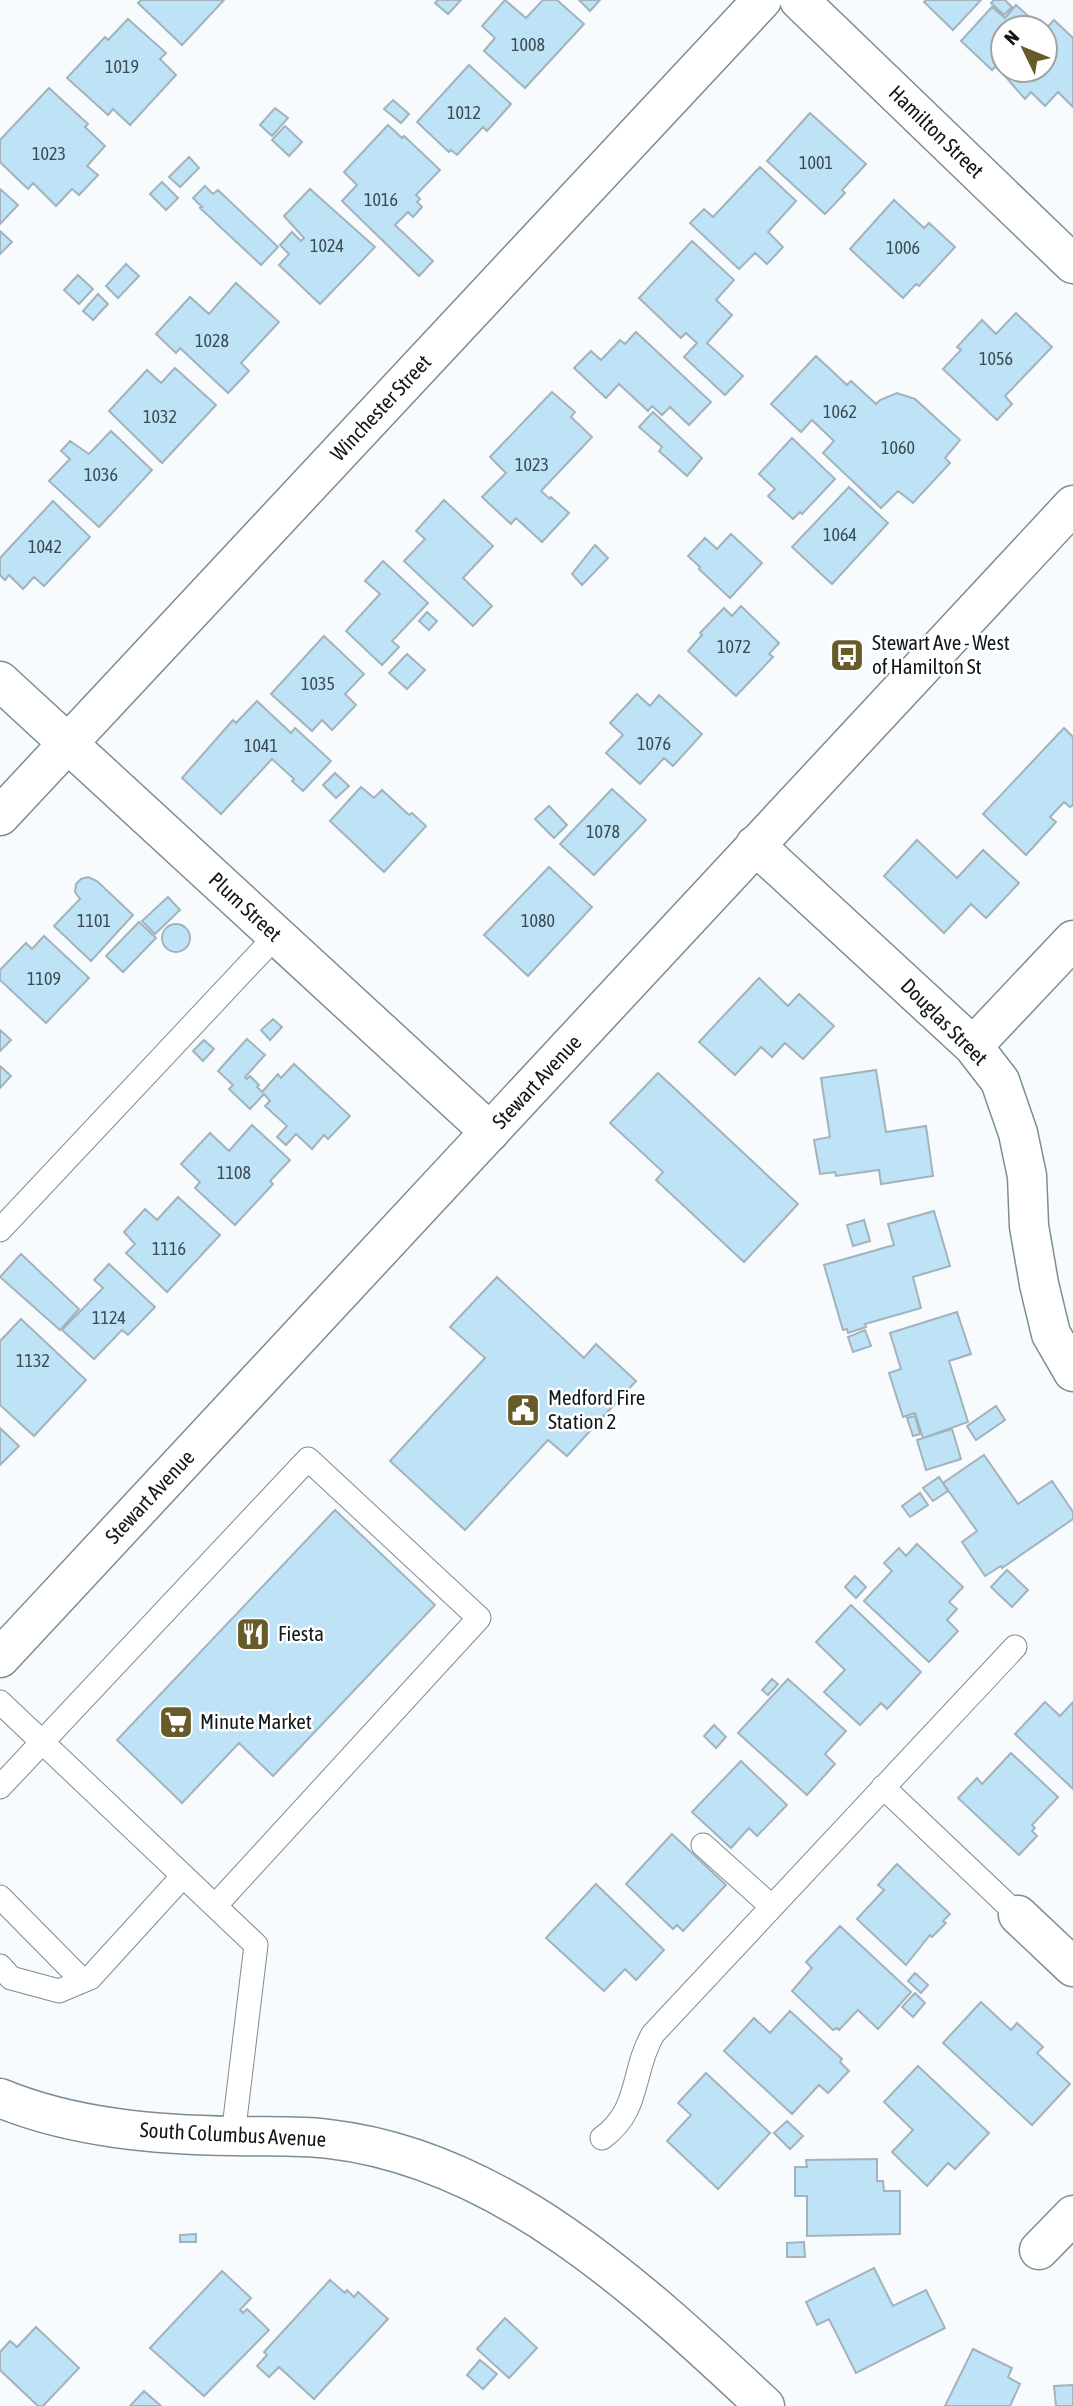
<svg xmlns="http://www.w3.org/2000/svg" width="1073" height="2406" font-family="'Asap Condensed',sans-serif">
<style>
.building{fill:#bee3f7;stroke:#a2b3bd;stroke-width:2}
.lines{fill:none;stroke-linecap:round;stroke-linejoin:round}
.service-casing{stroke:#7c8d96;stroke-width:25}
.minor-casing{stroke:#7c8d96;stroke-width:41}
.secondary-casing{stroke:#7c8d96;stroke-width:41}
.service{stroke:#fff;stroke-width:23}
.minor{stroke:#fff;stroke-width:38}
.secondary{stroke:#fff;stroke-width:38}
.labels{text-anchor:middle;stroke-width:5;stroke-linejoin:round;paint-order:stroke}
.number-label{font-size:18px;fill:#3c4a52}
.street-label{font-size:21px;fill:#11171b;stroke:#fff}
.poi-label{font-size:21px;fill:#11171b;stroke:#fff;text-anchor:start}
</style>
<rect width="100%" height="100%" fill="#f7fbfd"/>
<!-- building -->
<path class="building" d="M141 0H224L182 45 138 3Z
M438 0H461L448 14 435 3Z
M505 0 526 18 543 0H557L584 24 525 88 484 51 495 38 482 26Z
M579 0H600L590 11Z
M926 0H981L953 30 924 2Z
M994 0H1005L1012 7 1004 15 991 3Z
M1016 5 1035 22 1030 28H1003V58L992 70 961 41 992 7 1005 18Z
M128 19 166 53 160 59 176 75 130 125 113 109 108 115 67 78 105 37 108 40Z
M1054 20 1073 38V107L1058 92 1045 106 1031 92 1025 99 1004 75 1009 70H1045V30Z
M469 65 511 104 487 131 483 127 457 155 451 150 449 152 417 122Z
M49 88 88 124 85 127 105 146 87 166 98 175 79 195 72 189 56 206 33 183 28 189 0 162V140Z
M393 100 409 114 401 123 384 109Z
M275 108 288 118 272 136 260 125Z
M810 113 866 164 842 190 845 193 825 214 767 161Z
M388 125 402 138 404 136 440 170 416 195 420 199 417 202 422 207 413 217 408 212 395 225 433 261 419 276 342 201 357 185 344 172Z
M285 126 302 142 289 156 272 140Z
M189 157 199 168 180 187 169 177Z
M760 167 796 201 768 232 783 247 767 264 755 253 739 269 690 223 704 209 713 217Z
M162 182 178 198 166 210 150 194Z
M205 186 213 194 218 190 278 247 261 265 200 208 202 207 193 198Z
M0 189 18 205 0 224Z
M310 189 375 247 320 304 279 265 289 254 280 245 292 232 301 241 304 238 284 216Z
M894 200 924 228 929 223 955 247 919 286 916 284 903 298 850 249Z
M0 231 12 242 0 254Z
M692 241 734 280 716 300 732 315 707 343 743 376 725 395 684 357 697 343 686 333 681 338 639 298Z
M126 264 139 276 118 298 106 286Z
M78 275 93 289 79 304 64 290Z
M236 283 279 322 241 363 249 371 228 393 180 348 176 353 156 334 190 297 209 314Z
M98 294 108 304 93 320 83 311Z
M1016 313 1052 347 1005 396 1012 404 997 420 943 369 961 350 957 347 982 320 996 334Z
M636 332 711 402 689 425 670 407 662 415 652 406 648 411 619 384 606 398 574 368 591 351 601 360 620 340 625 344Z
M816 356 847 385 851 381 876 404 880 400 897 393 915 399 960 440 945 458 950 463 913 503 898 491 881 508 823 453 834 441 812 420 801 432 771 404Z
M175 368 216 405 162 463 109 411 147 370 161 383Z
M552 392 575 412 571 417 592 437 541 491 550 499 551 497 569 513 542 542 516 518 511 524 482 497 506 473 490 457Z
M653 412 702 458 687 476 659 451 662 447 639 427Z
M111 431 152 470 99 527 49 481 70 459 61 451 70 441 89 454Z
M792 438 835 479 802 514 800 512 793 519 768 496 775 489 759 474Z
M849 487 888 523 832 584 792 547Z
M444 500 493 546 463 578 492 606 473 626 404 561 425 539 416 531Z
M53 501 90 537 44 586 34 577 23 589 9 575 5 580 0 575V558Z
M731 534 762 563 730 598 699 569 700 567 688 556 705 538 717 549Z
M595 545 608 558 582 585 572 574Z
M383 561 428 603 392 641 399 647 382 665 346 631 380 594 365 581Z
M741 606 779 643 769 654 773 657 736 696 688 651 702 635 700 633 724 608 732 616Z
M427 612 437 621 429 630 419 621Z
M324 636 364 674 345 694 356 705 332 730 322 720 312 731 271 694Z
M407 654 425 670 407 689 389 673Z
M637 694 650 706 659 695 702 734 673 766 664 758 640 784 606 753 623 735 610 723Z
M257 701 291 733 295 728 331 761 303 791 292 781 294 779 272 759 221 814 182 778 233 720 236 723Z
M1064 728 1073 737V805L1070 807 1064 802 1050 817 1056 822 1026 855 983 814Z
M335 773 349 786 336 798 323 785Z
M361 787 374 798 382 790 409 815 412 813 426 826 384 872 330 821Z
M612 789 646 820 594 875 560 844Z
M549 806 567 825 554 838 535 819Z
M917 840 957 878 983 850 1019 883 986 918 971 904 944 933 884 876Z
M549 867 592 907 528 976 484 935Z
M88 877 97 881 133 915 91 961 54 926 80 899 75 892 76 884 81 879Z
M168 897 180 910 155 934 142 921Z
M139 922 156 938 123 972 106 956Z
M162 938a14 14 0 1 1 28 0a14 14 0 1 1-28 0Z
M44 936 89 978 46 1023 0 980V970L26 943 32 949Z
M759 978 788 1006 799 994 834 1026 803 1059 785 1043 772 1057 761 1047 735 1075 699 1042Z
M273 1019 282 1027 270 1040 261 1030Z
M0 1030 11 1040 0 1051Z
M247 1039 265 1055 245 1077 247 1079 250 1076 259 1085 257 1087 262 1092 278 1074 281 1078 294 1064 350 1116 328 1139 324 1135 312 1149 296 1134 286 1145 277 1137 287 1126 265 1106 270 1101 264 1094 250 1109 229 1089 233 1085 218 1071Z
M204 1040 214 1049 203 1061 193 1051Z
M0 1066 11 1076 0 1088Z
M876 1070 886 1132 926 1126 933 1176 881 1184 879 1170 836 1176 835 1172 820 1174 814 1140 830 1137 821 1078Z
M658 1073 798 1204 744 1262 656 1180 663 1172 610 1123Z
M252 1125 290 1160 270 1181 273 1184 235 1225 195 1188 200 1182 181 1164 210 1133 229 1151Z
M178 1197 220 1235 167 1292 126 1253 135 1244 124 1232 145 1209 157 1220Z
M934 1211 950 1266 913 1277 921 1308 865 1324 866 1327 848 1333 847 1329 843 1330 824 1265 894 1245 888 1224Z
M864 1220 870 1241 853 1246 847 1225Z
M21 1254 79 1309 60 1330 0 1277Z
M109 1264 155 1307 128 1335 122 1330 94 1359 62 1330 103 1288 94 1280Z
M497 1277 584 1358 596 1344 636 1381 567 1456 548 1440 465 1530 390 1461 485 1358 450 1327Z
M957 1312 971 1354 949 1361 968 1422 923 1438 915 1413 903 1417 889 1373 901 1369 890 1333Z
M21 1319 86 1380 34 1436 0 1405V1341Z
M865 1330 871 1346 853 1352 848 1337Z
M996 1406 1005 1420 976 1440 967 1426Z
M915 1416 920 1434 913 1436 907 1418Z
M0 1428 19 1446 0 1465Z
M952 1429 961 1459 926 1470 917 1440Z
M984 1455 1018 1504 1052 1481 1073 1512V1519L1002 1568 1001 1566 985 1576 962 1542 977 1531 943 1483Z
M939 1477 948 1491 933 1501 923 1488Z
M920 1493 928 1505 910 1517 902 1506Z
M335 1510 435 1605 273 1776 239 1743 182 1803 117 1740Z
M917 1544 963 1587 949 1602 957 1609 947 1620 958 1631 929 1662 864 1601 892 1571 884 1563 899 1548 906 1556Z
M1007 1570 1028 1590 1012 1607 991 1587Z
M855 1576 866 1587 856 1598 845 1587Z
M851 1605 921 1672 887 1709 881 1703 860 1725 824 1692 845 1670 816 1642Z
M772 1679 778 1684 768 1695 762 1690Z
M788 1679 846 1731 825 1754 835 1764 807 1795 738 1733Z
M1045 1702 1060 1716 1073 1702V1789L1015 1734Z
M714 1725 726 1737 716 1748 704 1736Z
M1011 1753 1058 1797 1032 1825 1035 1828 1032 1831 1037 1836 1019 1855 958 1798 977 1778 982 1784Z
M741 1761 787 1805 757 1836 749 1828 731 1848 692 1812Z
M672 1834 726 1885 683 1931 677 1925 673 1929 626 1884Z
M897 1864 950 1914 943 1921 946 1923 932 1937 930 1935 906 1965 857 1919 884 1890 878 1885Z
M596 1884 664 1950 636 1980 625 1969 604 1991 546 1938Z
M840 1926 911 1992 878 2029 858 2010 839 2030 837 2028 833 2030 792 1991 812 1968 806 1962Z
M915 1973 928 1985 921 1993 908 1981Z
M915 1993 925 2003 913 2017 902 2007Z
M981 2002 1011 2030 1017 2023 1043 2047 1037 2053 1070 2084 1032 2125 943 2043Z
M790 2011 842 2059 840 2062 849 2071 828 2093 819 2085 792 2114 724 2051 754 2018 770 2033Z
M918 2066 989 2133 955 2169 948 2163 927 2186 892 2152 913 2130 884 2102Z
M706 2073 770 2133 718 2189 667 2141 691 2115 678 2103Z
M787 2121 803 2136 790 2149 774 2133Z
M877 2159V2181H883L884 2191H900V2234L807 2236V2196H795V2167H807L806 2160Z
M196 2234V2242H180V2235Z
M804 2242 805 2257H787V2243Z
M874 2268 893 2306 926 2290 945 2328 856 2373 829 2319 817 2325 806 2302Z
M222 2271 251 2298 240 2310 243 2313 247 2309 269 2330 204 2396 150 2348Z
M330 2280 345 2293 347 2290 354 2297 358 2292 388 2319 314 2399 279 2367 269 2377 257 2366 267 2355 264 2352Z
M505 2318 537 2348 509 2378 477 2349Z
M36 2327 79 2368 43 2406H38L0 2370V2352L10 2341 17 2347Z
M973 2349 1012 2368 1008 2377 1020 2384 1010 2406H945Z
M480 2360 497 2374 483 2389 467 2375Z
M1073 2385V2406H1056L1054 2386Z
M144 2391 161 2406H130Z"/>
<g class="lines">
<!-- service casing -->
<g class="service-casing">
<path id="service" d="M0 1230 276 936
M0 1702 256 1945 233 2136
M0 1787 308 1459 479 1618 215 1906
M883 1787 1018 1915
M703 1845 771 1906
M0 1897 82 1980
M0 1966 11 1978 59 1991 90 1978 183 1876
M602 2138C641 2110 631 2072 653 2034L1015 1647"/>
</g>
<!-- minor casing -->
<g class="minor-casing">
<path id="minor" d="M799 0 1073 264
M0 681 490 1132
M0 816 762 0
M755 845 973 1046 1000 1081 1018 1133 1027 1176 1029 1226 1039 1284 1051 1334 1073 1372
M973 1046 1073 940
M1018 1915 1073 1967
M1039 2250 1073 2215"/>
</g>
<!-- secondary casing -->
<g class="secondary-casing">
<path id="secondary" d="M0 1658 1073 505
M0 2098C73 2128 156 2135 234 2136 266 2137 297 2135 329 2139 503 2159 643 2292 765 2406"/>
</g>
<!-- service -->
<use href="#service" class="service"/>
<!-- minor -->
<use href="#minor" class="minor"/>
<!-- secondary -->
<use href="#secondary" class="secondary"/>
</g>
<!-- icons -->
<defs>
<g id="bus-square" transform="scale(1.75)"><rect x="-9" y="-9" width="18" height="18" rx="4" fill="#675c29" stroke="#fff"/><path d="M-5-6H5V4H4V6H2V4H-2V6H-4V4H-5ZM-3.5-4V0h7V-4ZM-3.5 1.2v1.5H-2V1.2ZM2 1.2v1.5H3.5V1.2Z" fill="#fff"/></g>
<g id="civic-square" transform="scale(1.75)"><rect x="-9" y="-9" width="18" height="18" rx="4" fill="#675c29" stroke="#fff"/><path d="M-.6-6.5H3V-4.5H.6V-3L4-1V1h2V6H-6V1h2V-1L-.6-3ZM-1.2 2.5V6h2.4V2.5Z" fill="#fff"/></g>
<g id="restaurant-square" transform="scale(1.75)"><rect x="-9" y="-9" width="18" height="18" rx="4" fill="#675c29" stroke="#fff"/><path d="M-5-6h1v4h1v-4h1v4h1v-4h1v5L-1.5 .5V6h-2V.5L-5-1ZM5-6V6H3V1.5H1.5Q1.5-4 5-6Z" fill="#fff"/></g>
<g id="supermarket-square" transform="scale(1.75)"><rect x="-9" y="-9" width="18" height="18" rx="4" fill="#675c29" stroke="#fff"/><path d="M-6-5.5h2.5l.6 2H6L4.5 2H-2.5L-4.4-4H-6ZM-1.5 3.2a1.3 1.3 0 1 0 .1 0ZM3 3.2a1.3 1.3 0 1 0 .1 0Z" fill="#fff"/></g>
</defs>
<g fill-rule="evenodd">
<use href="#bus-square" x="847" y="655"/>
<use href="#civic-square" x="523" y="1410"/>
<use href="#restaurant-square" x="253" y="1634"/>
<use href="#supermarket-square" x="176" y="1722"/>
</g>
<g class="labels">
<!-- number labels -->
<g class="number-label">
<text x="528" y="51">1008</text>
<text x="122" y="73">1019</text>
<text x="464" y="119">1012</text>
<text x="49" y="160">1023</text>
<text x="816" y="169">1001</text>
<text x="381" y="206">1016</text>
<text x="327" y="252">1024</text>
<text x="903" y="254">1006</text>
<text x="212" y="347">1028</text>
<text x="996" y="365">1056</text>
<text x="840" y="418">1062</text>
<text x="160" y="423">1032</text>
<text x="898" y="454">1060</text>
<text x="532" y="471">1023</text>
<text x="101" y="481">1036</text>
<text x="840" y="541">1064</text>
<text x="45" y="553">1042</text>
<text x="734" y="653">1072</text>
<text x="318" y="690">1035</text>
<text x="654" y="750">1076</text>
<text x="261" y="752">1041</text>
<text x="603" y="838">1078</text>
<text x="94" y="927">1101</text>
<text x="538" y="927">1080</text>
<text x="44" y="985">1109</text>
<text x="234" y="1179">1108</text>
<text x="169" y="1255">1116</text>
<text x="109" y="1324">1124</text>
<text x="33" y="1367">1132</text>
</g>
<!-- street labels -->
<g class="street-label">
<text transform="translate(936 132) rotate(44)" y="7">Hamilton Street</text>
<text transform="translate(381 408) rotate(-47)" y="7">Winchester Street</text>
<text transform="translate(245 907) rotate(43)" y="7">Plum Street</text>
<text transform="translate(944 1022) rotate(45)" y="7">Douglas Street</text>
<text transform="translate(537 1082) rotate(-47)" y="7">Stewart Avenue</text>
<text transform="translate(150 1497) rotate(-47)" y="7">Stewart Avenue</text>
<text transform="translate(233 2135) rotate(3)" y="7">South Columbus Avenue</text>
</g>
<!-- poi labels -->
<g class="poi-label">
<text x="872" y="650">Stewart Ave - West<tspan x="872" dy="24">of Hamilton St</tspan></text>
<text x="548" y="1405">Medford Fire<tspan x="548" dy="24">Station 2</tspan></text>
<text x="278" y="1641">Fiesta</text>
<text x="200" y="1729">Minute Market</text>
</g>
</g>
<!-- north arrow -->
<g transform="translate(1024 49) rotate(313)"><circle r="33" fill="#ffffff" stroke="#a0a2a4" stroke-width="2"/>
<path d="M0-5L12 26L0 18L-12 26Z" fill="#675c29"/>
<text y="-10" font-size="19" font-weight="bold" text-anchor="middle" fill="#11171b">N</text>
</g>
</svg>
